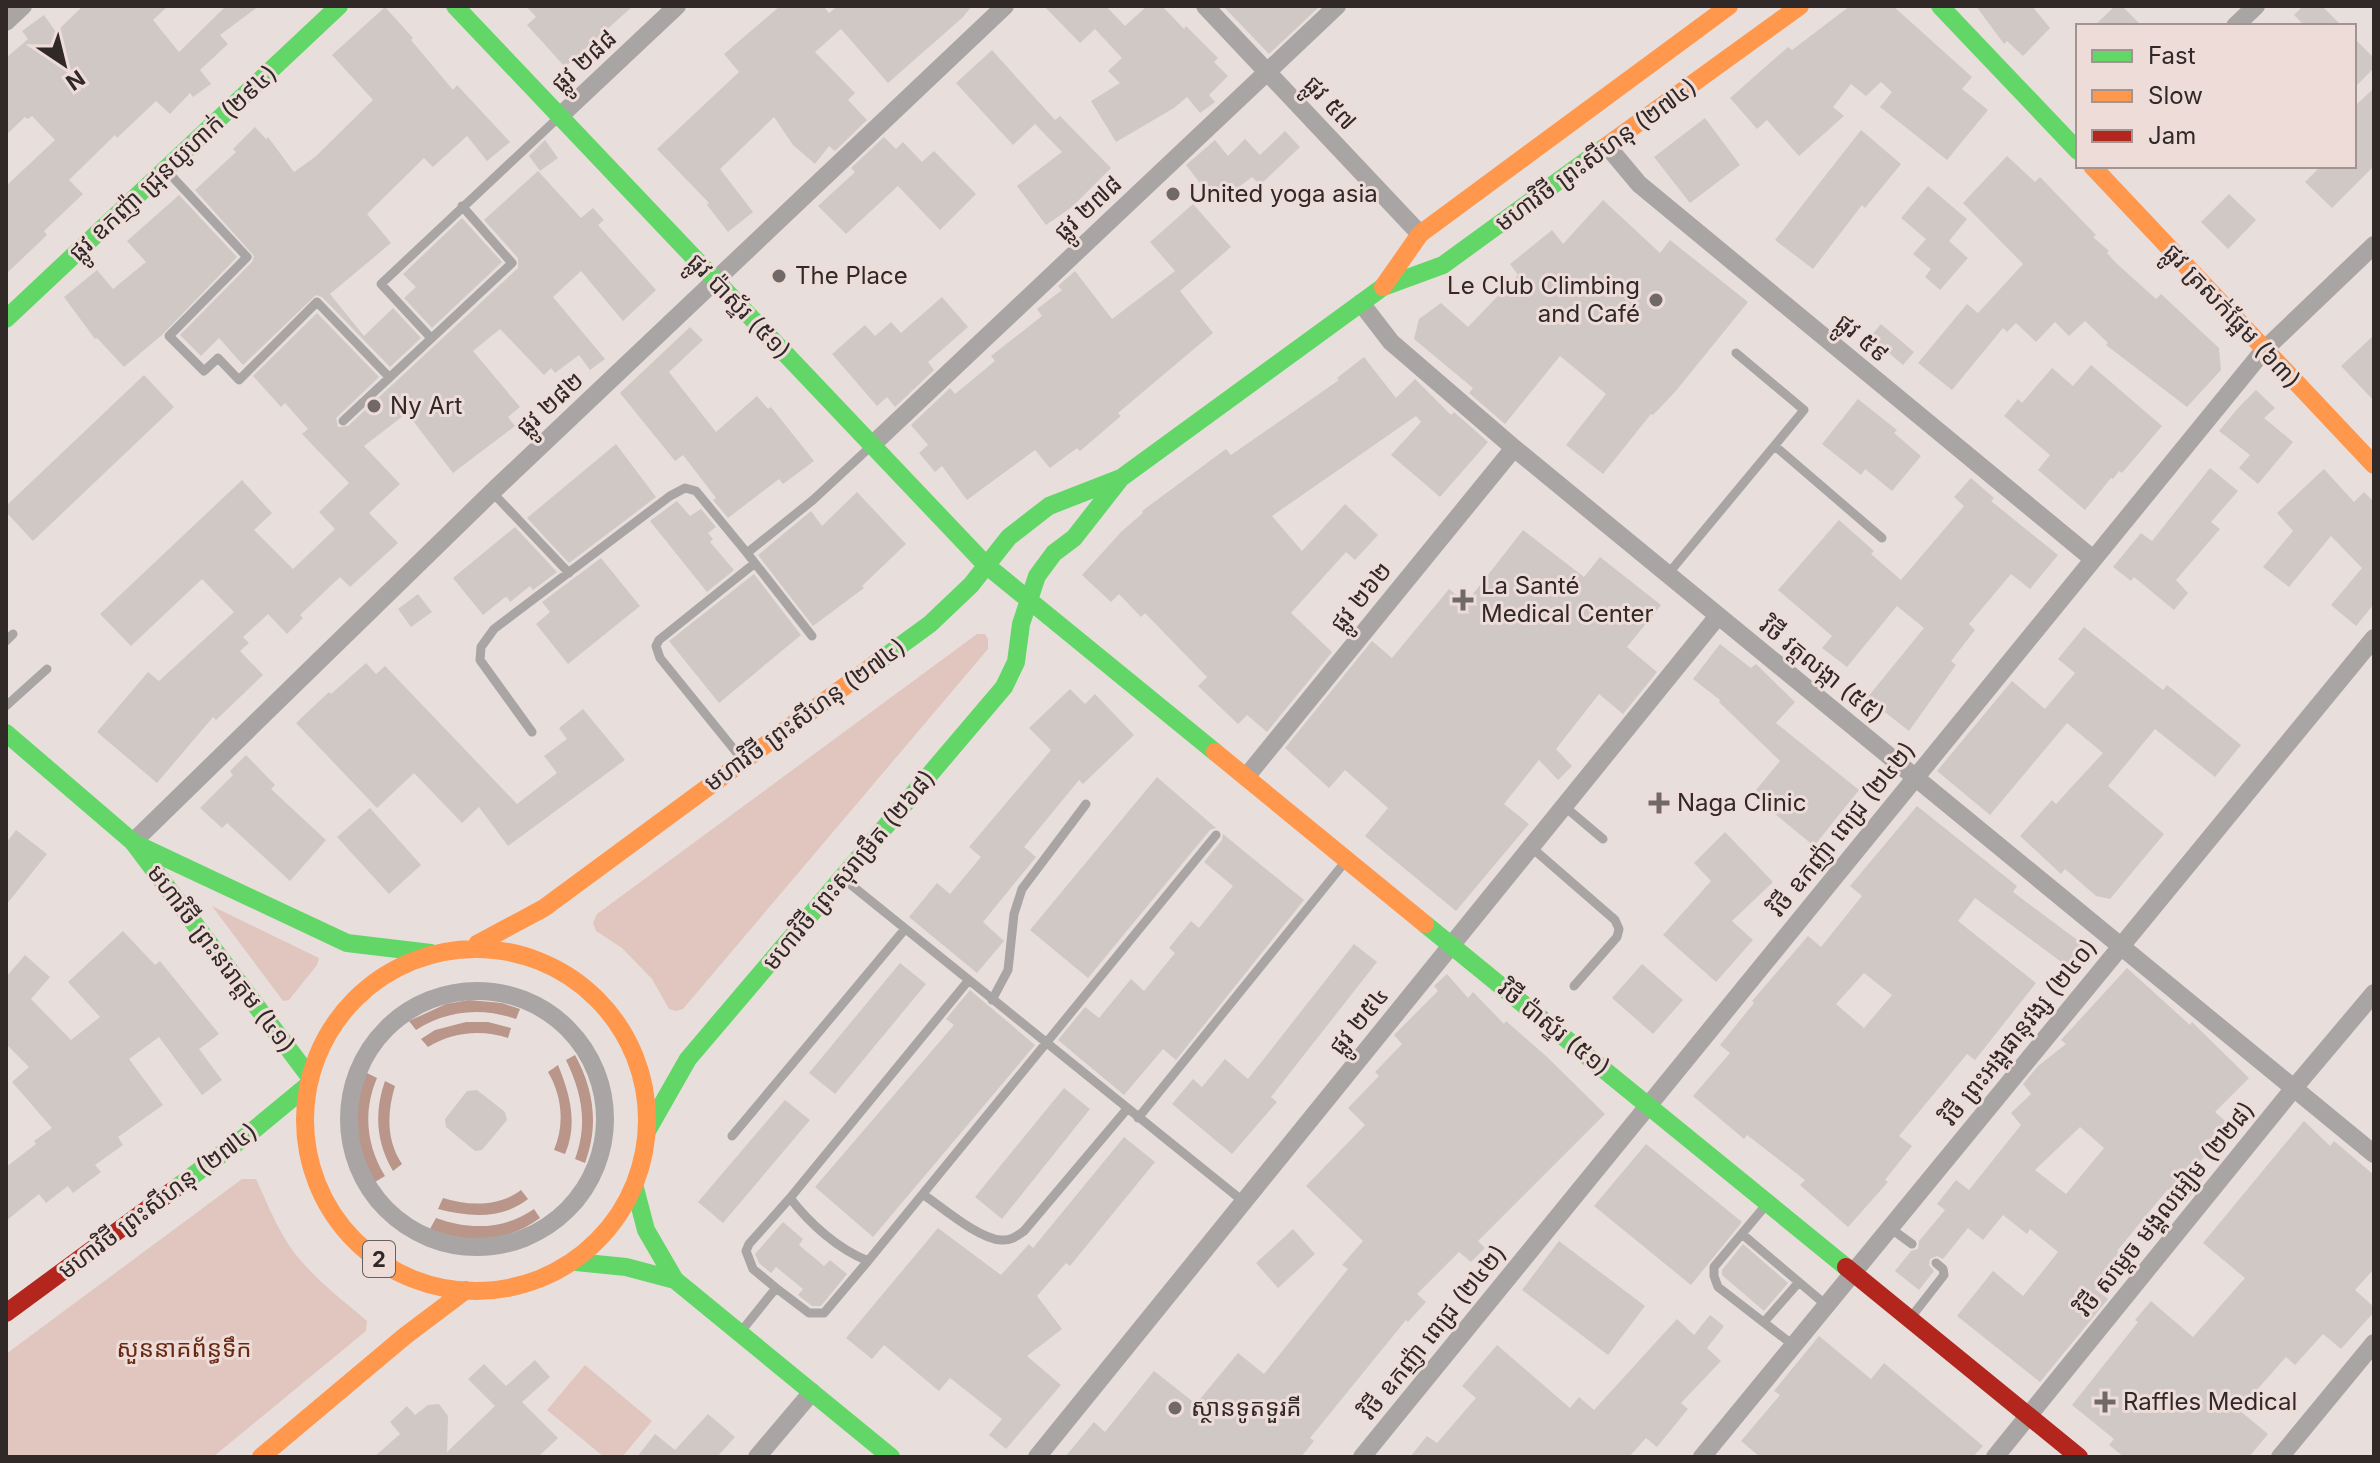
<svg xmlns="http://www.w3.org/2000/svg" width="2380" height="1463" font-family="Inter,'Noto Sans Khmer',sans-serif">
<style>
.green{fill:#e0c6bf}
.water{fill:#ba9589}
.building{fill:#cfc8c5;fill-rule:evenodd}
.lines{fill:none;stroke-linecap:round;stroke-linejoin:round}
.lane{stroke:#a9a5a4;stroke-width:9}
.street{stroke:#a9a5a4;stroke-width:18}
.fast{stroke:#63d668;stroke-width:18}
.slow{stroke:#ff974d;stroke-width:18}
.jam{stroke:#b3261e;stroke-width:18}
.poi-dot{fill:#706967;stroke:#eddcd7;stroke-width:3}
.labels{text-anchor:middle;stroke-width:6;stroke-linejoin:round;paint-order:stroke}
.shield{fill:#eddcd7;stroke:#695f5c;stroke-width:2}
.shield-label{font-size:22px;font-weight:bold;fill:#302928}
.street-label{font-size:24px;fill:#302928;stroke:#eddcd7}
.poi-label{font-size:24px;fill:#302928;stroke:#eddcd7;text-anchor:start}
.park-label{font-size:24px;fill:#692814;stroke:#eddcd7}
</style>
<rect width="100%" height="100%" fill="#e8dfdc"/>
<!-- green -->
<path class="green" d="M977 634H985L988 639V649L683 1009 676 1011 669 1009 652 979 622 948 596 931 593 923 597 914Z
M212 906 319 958 317 965 289 1000 283 1001Z
M242 1179H256C269 1207 281 1239 302 1262 321 1284 345 1302 367 1321L366 1331 213 1457H6V1354Z
M585 1365 652 1421 622 1457H604L547 1410Z"/>
<!-- water -->
<path class="water" d="M469 1000 502 1003 520 1009 516 1019C482 1007 447 1010 416 1030L409 1021 446 1004Z
M466 1022H488L511 1028 508 1038C481 1029 452 1032 428 1047L421 1039 435 1030Z
M575 1055C594 1090 599 1125 585 1163L575 1159C588 1124 582 1093 566 1060Z
M558 1065C570 1094 578 1124 565 1154L554 1150C565 1124 562 1096 548 1072Z
M367 1073 377 1078C363 1111 366 1145 385 1176L375 1182C355 1150 348 1108 367 1073Z
M385 1081 395 1086C387 1113 386 1140 402 1164L393 1171C376 1142 374 1112 385 1081Z
M521 1190 528 1199C501 1220 469 1217 438 1209L443 1198C468 1206 499 1207 521 1190Z
M534 1209 540 1218C506 1243 468 1244 430 1229L436 1218C469 1230 504 1230 534 1209Z"/>
<!-- building -->
<path class="building" d="M83 6H168L153 20 179 52 226 6H259L220 35 228 44 200 70 211 84 193 97 190 93 170 114 156 101 117 138 115 135 69 180 83 194 44 231 47 235 6 274V186L55 140 32 116 28 119 25 117 6 135V58L28 39 22 31 44 15 56 32Z
M526 6H633L565 67 527 25 536 17Z
M780 6H823L829 13 838 6H972L962 18 888 83 841 29 815 52 855 93 848 100 867 120 835 151 829 146 815 164 793 145 774 117 720 169 753 212 728 232 707 205 709 203 657 149 739 72 724 54Z
M1044 6H1106L1125 26 1147 6H1162L1184 29 1186 26 1218 58 1214 62 1228 76 1209 95 1215 102 1200 113 1187 97 1174 108 1116 142 1091 101 1120 83 1108 71 1122 58 1095 29 1080 43Z
M1223 6H1320L1269 54Z
M1850 6H1893L1972 77 1962 89 1988 110 1947 160 1880 107 1892 92 1881 82 1866 96 1851 84 1833 107 1844 116 1799 156 1767 120 1757 129 1730 98 1788 47 1792 50Z
M1976 6H2032L2050 28 2023 56 2007 41 2004 44Z
M2115 6H2122L2142 26H2094Z
M2303 6H2322L2342 26H2305L2294 15Z
M385 7 413 38 411 40 453 90 457 85 510 142 487 161 467 136 433 167 424 158 367 214 391 243 330 294 364 336 393 308 421 338 390 367 322 297 316 295 243 365 219 338 201 356 180 335 252 262 254 256 195 190 236 152 233 149 255 127 266 139 268 137 294 172 315 157 373 100 332 55Z
M2354 38 2374 58V68L2354 88Z
M992 50 1055 120 1060 116 1111 168 1072 207 1046 225 1017 186 1062 152 1035 124 1013 145 956 83Z
M2374 88V166L2332 208 2305 182 2321 166H2354V107Z
M1705 118 1740 165 1690 203 1654 157Z
M1861 130 1901 164 1865 208 1862 205 1813 269 1775 240Z
M1285 131 1300 147 1260 185 1252 177 1216 204 1186 165 1215 140 1228 156 1245 139 1260 155Z
M884 137 896 149 903 142 922 162 934 151 976 194 940 230 898 186 846 234 818 206 855 172 851 168Z
M545 140 558 158 540 171 529 156Z
M2007 156 2035 182 2040 177 2096 235 2093 237 2109 251 2107 253 2115 262 2156 299 2161 294 2219 348 2221 370 2187 407 2106 345 2108 343 2085 321 2069 336 2055 322 2036 342 2016 323 2007 332 2003 328 1952 390 1918 363 1967 304 1978 313 2023 264 1963 203Z
M538 171 581 218 593 208 604 220 598 225 656 290 623 321 581 271 553 297 605 359 590 370 579 355 555 373 551 368 544 375 500 329 473 351 520 407 508 417 515 426 453 473 407 413 364 446 400 484 369 513 398 543 350 587 340 577 300 615 303 618 287 634 268 614 243 637 249 643 240 651 263 675 216 720 213 717 157 783 97 732 148 672 159 681 234 612 202 579 131 646 100 614 242 480 272 513 254 530 293 569 335 529 319 512 349 483 302 434 308 429 285 403 281 407 253 376 317 313 379 377 336 418 338 427 348 426 518 268V258L484 220Z
M1928 186 1967 219 1949 241 1968 258 1940 290 1925 277 1931 269 1913 254 1926 239 1901 218Z
M2229 194 2256 220 2228 249 2201 222Z
M179 195 237 257 162 335 124 367 97 338 95 339 64 297 97 270 113 289 146 262 127 241Z
M1603 200 1660 253 1670 240 1748 302 1675 392 1653 415 1651 414 1603 474 1566 445 1606 394 1560 356 1505 424 1469 393 1473 388 1414 339 1419 319 1441 303 1468 327 1518 275 1510 264 1552 230 1563 244Z
M1193 204 1231 247 1180 291 1213 333 1118 413 1121 416 1080 451 1077 448 1050 468 1035 450 967 500 942 466 935 472 919 453 928 445 911 425 950 388 955 394 995 361 991 356 1042 316 1037 309 1062 290 1058 286 1075 271 1112 319 1175 271 1150 242Z
M462 218 502 262 432 328 404 298 416 287 403 274Z
M942 297 968 327 928 362 934 370 895 407 887 397 877 406 832 354 865 325 875 336 891 322 901 333Z
M1881 324 1914 352 1903 365 1870 337Z
M690 327 703 340 669 372 716 432 757 396 768 409 771 407 814 461 783 484 779 479 728 518 713 500 716 498 683 455 675 461 620 393Z
M2374 335V401L2341 366Z
M1364 357 1396 398 1415 379 1451 415 1454 412 1488 442 1440 497 1391 455 1421 422 1416 416 1272 516 1302 551 1345 504 1378 535 1355 560 1346 552 1291 613 1332 652 1341 641 1267 732 1247 715 1238 724 1198 686 1207 677 1145 613 1141 617 1119 594 1111 602 1082 575 1122 531 1143 513 1142 511 1226 449 1231 455 1339 380 1337 378Z
M2091 365 2162 426 2122 473 2119 471 2113 479 2111 478 2085 510 2038 470 2050 455 2004 416 2018 399 2022 403 2052 368 2073 386Z
M144 375 174 407 33 541 6 512V506Z
M2256 390 2275 408 2264 418 2293 442 2258 484 2239 468 2250 455 2219 431 2239 407Z
M1858 399 1897 430 1894 433 1921 456 1892 491 1865 469 1861 475 1822 444Z
M616 444 656 497 569 563 527 518Z
M2210 468 2238 491 2211 522 2220 529 2176 580 2188 593 2174 610 2134 577 2131 581 2113 567 2141 533 2152 541Z
M2324 469 2354 502 2364 492 2374 502V604L2356 626 2331 605 2362 568 2331 536 2289 587 2263 567 2293 531 2277 513Z
M1971 478 1994 498 1991 501 2058 555 2030 589 2011 574 1969 624 1975 630 1951 661 1956 665 1909 731 1867 698 1924 628 1897 606 1847 667 1822 648 1832 636 1778 590 1839 520 1874 551 1871 554 1901 580 1964 506 1954 497Z
M857 492 906 544 862 586 864 588 813 626 758 555 811 511 822 526Z
M677 501 690 516 701 509 716 527 708 533 713 539 710 542 734 570 707 592 650 521Z
M515 527 557 572 533 590 530 586 510 602 507 597 504 598 483 615 453 578Z
M1523 530 1584 577 1600 557 1661 605 1627 647 1657 672 1623 714 1599 694 1556 749 1572 766 1558 780 1539 760 1504 804 1529 824 1456 911 1365 836 1388 808 1345 770 1329 788 1285 748 1372 641 1392 658 1449 589 1466 603Z
M601 558 640 606 568 664 536 624 550 612 542 602Z
M754 574 801 635 719 703 669 641Z
M418 594 432 612 411 627 398 609Z
M2084 627 2163 690 2167 685 2241 745 2215 777 2155 729 2108 786 2164 834 2110 899 2096 896 2065 869 2061 874 2020 836 2052 800 2056 804 2103 753 2067 723 1990 815 1937 771 2012 681 2045 709 2075 673 2058 659Z
M1720 644 1751 668 1756 664 1795 702 1776 723 1859 790 1814 846 1752 795 1780 761 1719 702 1720 700 1693 679Z
M366 663 376 674 385 666 517 804 557 773 544 756 567 739 559 728 583 709 625 760 508 846 479 807 462 823 414 773 377 808 296 723 329 692 331 694Z
M1070 689 1085 704 1095 694 1134 735 1083 784 1079 780 1024 847 1036 857 983 922 1004 941 977 973 909 917 937 883 950 894 981 857 969 847 1051 750 1029 728Z
M246 755 275 785 271 789 326 840 290 881 227 823 222 828 200 808 233 775 230 771Z
M1157 777 1216 828 1210 830 1088 978 1030 930Z
M1917 806 2017 886 2013 892 2084 945 2068 967 1975 898 1958 921 2036 983 1975 1060 1967 1054 1899 1136 1912 1146 1885 1180 1888 1182 1848 1227 1800 1185 1805 1180 1747 1135 1744 1139 1693 1096 1730 1053 1720 1045 1754 1003 1752 1001 1808 936 1821 947 1862 896 1850 886ZM1864 973 1892 995 1864 1028 1836 1004Z
M370 808 421 865 389 894 337 837Z
M16 830 47 854 6 905V843Z
M1725 832 1773 882 1732 921 1753 940 1716 982 1663 935 1711 881 1694 863Z
M1223 834 1304 900 1176 1060 1163 1049 1124 1095 1058 1040 1085 1007 1099 1018 1131 979 1144 991 1175 953 1169 948 1191 921 1199 928 1233 886 1204 862 1222 840Z
M123 931 155 965 160 961 219 1034 199 1049 222 1080 202 1095 159 1037 129 1059 163 1105 118 1137 123 1145 95 1165 101 1172 73 1193 68 1186 46 1203 39 1194 6 1221V1167L36 1144 34 1141 52 1128 12 1082 29 1067 6 1044V977L25 955 50 977 31 999 71 1040 100 1017 68 982Z
M1354 944 1377 962 1271 1097 1277 1102 1232 1154 1172 1104 1193 1079 1202 1087 1225 1059 1248 1079Z
M900 963 926 984 835 1094 809 1073Z
M1642 964 1683 1000 1653 1034 1612 998Z
M2127 968 2190 1025 2192 1022 2249 1078 2215 1112 2231 1126 2191 1172 2202 1180 2186 1202 2168 1189 2117 1251 2123 1255 2095 1289 2108 1299 2040 1382 1957 1316 1993 1271 2023 1296 2058 1252 2030 1229 2027 1234 2003 1215 1983 1240 1968 1228 1943 1259 1937 1256 1930 1259 1929 1265 1934 1271 1919 1290 1895 1271 1911 1251 1918 1249 1919 1241 1945 1210 1937 1204 1956 1180 1969 1190 2021 1125 2011 1113 2031 1094 2023 1084 2038 1066 2066 1044 2061 1040ZM2080 1127 2104 1148 2066 1194 2035 1170Z
M1447 974 1468 998 1473 992 1504 1024 1506 1021 1546 1056 1605 1114 1478 1241 1485 1248 1471 1262 1459 1252 1417 1294 1426 1302 1408 1322 1406 1320 1310 1438 1314 1441 1301 1457H1065L1094 1422 1105 1432 1154 1371 1196 1404 1238 1353 1264 1374 1348 1269 1342 1265 1363 1241 1306 1186 1365 1125 1348 1108 1379 1076 1375 1072 1402 1044 1394 1035 1438 991 1434 986Z
M970 990 1035 1045 873 1237 815 1187 954 1025 946 1019Z
M1064 1088 1090 1109 1002 1219 975 1197Z
M477 1090 505 1112 507 1120 482 1150 475 1151 446 1127 445 1119 467 1091Z
M785 1100 810 1120 723 1223 698 1202Z
M2304 1121 2330 1146 2334 1141 2374 1175V1269L2355 1290 2374 1307V1312L2341 1349 2323 1334 2295 1365 2286 1357 2239 1410 2268 1434 2249 1457H2124L2109 1445 2114 1439 2072 1405 2138 1322 2135 1320 2151 1301 2193 1337 2245 1278 2203 1243Z
M1124 1137 1155 1162 1070 1266 1066 1263 1037 1296 1062 1329 1027 1356 1061 1385 1006 1449 989 1435 1002 1419 950 1378 939 1391 884 1345 872 1359 846 1338 938 1228 1001 1275 1029 1244 1033 1248Z
M1646 1144 1742 1222 1691 1285 1594 1206Z
M783 1222 803 1239 799 1245 824 1266 830 1260 847 1274 821 1306H812L798 1295 803 1289 776 1267 771 1273 759 1263 755 1254Z
M1293 1229 1315 1254 1278 1288 1256 1263Z
M1559 1241 1645 1306 1608 1355 1522 1290Z
M1743 1244 1788 1283 1764 1311 1722 1275V1270Z
M1710 1315 1724 1326 1707 1348 1721 1361 1681 1403 1688 1409 1657 1447 1646 1438 1629 1457H1410L1427 1436 1437 1443 1476 1398 1462 1386 1497 1345 1570 1408 1579 1397 1594 1410 1677 1319 1694 1335Z
M1819 1336 1871 1379 1884 1363 1983 1446 1973 1457H1760L1741 1441 1780 1395 1774 1391Z
M535 1360 550 1377 522 1402 558 1438 538 1457H374L400 1434 390 1422 407 1406 415 1415 428 1405 439 1404 448 1416 447 1452 495 1406 468 1379 484 1364 506 1386Z
M708 1414 735 1437 717 1457H637L655 1434 675 1450Z"/>
<g class="lines">
<!-- lane -->
<path class="lane" d="M166 170 247 257 169 336 204 371 218 358 239 380 317 302 389 377
M431 338 381 284 559 117
M343 421 512 263 462 206
M1775 446 1882 538
M492 492 569 573
M1668 574 1804 410 1736 353
M812 636 747 553 813 500 869 448
M6 641 13 634
M6 706 47 669
M532 732 480 660 481 647 494 629 670 496 685 488 696 491 747 553
M741 758 660 658 656 646 659 640 755 563
M1564 806 1603 839
M1531 847 1615 920 1619 929 1617 937 1574 986
M845 880 1244 1202
M968 981 790 1198C810 1224 838 1249 868 1261L1216 835
M992 1000 1008 970 1014 914 1022 889 1086 804
M1138 1118 1345 862
M732 1136 905 929
M924 1195C943 1208 979 1239 1001 1240 1011 1241 1017 1236 1024 1231L1127 1109
M790 1198 749 1244 746 1251 753 1269 776 1288 809 1313H824L868 1261
M1766 1205 1714 1267V1276L1718 1287 1793 1345
M1890 1228 1912 1244
M1742 1234 1826 1305
M1912 1316 1944 1275 1943 1269 1936 1263
M1764 1322 1799 1282
M743 1329 776 1288"/>
<!-- street -->
<path class="street" d="M1205 6 1420 234
M6 22 23 6
M2235 26 2256 6
M559 117 677 6
M1608 147 1639 184 2093 559
M1361 303 1391 342 1514 448 2374 1154
M872 445 1337 6
M1246 777 1514 448
M133 842 492 492 1005 6
M349 1119a128 128 0 1 1 256 0a128 128 0 1 1-256 0Z
M757 1457 812 1392
M1037 1457 1718 616
M1362 1457 2264 350 2374 245
M1702 1457 2374 638
M1995 1457 2294 1088 2374 993
M2280 1457 2374 1343"/>
<!-- fast -->
<path class="fast" d="M455 6 986 565 1215 752
M1940 6 2078 151
M6 319 339 6
M875 664 930 624 971 585 1009 537 1049 506 1121 478 1383 287 1443 265 1605 147
M6 733 133 842 309 1076
M138 845 347 943 431 953
M1425 924 1846 1267
M647 1131 688 1059 1004 687 1016 662 1021 624 1037 576 1054 553 1074 538 1121 478
M176 1188 250 1133 307 1086
M635 1188 646 1230 675 1280 891 1457
M576 1262 626 1267 675 1280"/>
<!-- slow -->
<path class="slow" d="M1605 147 1800 6
M2092 166 2374 465
M1383 287 1420 234 1729 6
M1215 752 1425 924
M477 944 544 908 875 664
M305 1120a171 171 0 1 1 342 0a171 171 0 1 1-342 0Z
M261 1457 405 1336 466 1290"/>
<!-- jam -->
<path class="jam" d="M1846 1267 2079 1457
M6 1313 176 1188"/>
</g>
<!-- markers -->
<g class="poi-dot">
<circle cx="1173" cy="194" r="8"/>
<circle cx="779" cy="276" r="8"/>
<circle cx="1656" cy="300" r="8"/>
<circle cx="374" cy="406" r="8"/>
<path d="M1459 588h8v8h8v8h-8v8h-8v-8h-8v-8h8z"/>
<path d="M1655 791h8v8h8v8h-8v8h-8v-8h-8v-8h8z"/>
<path d="M2101 1390h8v8h8v8h-8v8h-8v-8h-8v-8h8z"/>
<circle cx="1175" cy="1408" r="8"/>
</g>
<g class="labels">
<!-- shield labels -->
<rect class="shield" x="363" y="1241" width="32" height="36" rx="6"/>
<g class="shield-label">
<text x="379" y="1267">2</text>
</g>
<!-- street labels -->
<g class="street-label">
<text transform="translate(584 61) rotate(-43)" y="8">ផ្លូវ ២៨៨</text>
<text transform="translate(1330 103) rotate(47)" y="8">ផ្លូវ ៥៧</text>
<text transform="translate(1596 155) rotate(-36)" y="8">មហាវិថី ព្រះសីហនុ (២៧៤)</text>
<text transform="translate(173 163) rotate(-43)" y="8">ផ្លូវ ឧកញ៉ា ជ្រុនយូហាក់ (២៩៤)</text>
<text transform="translate(1088 208) rotate(-43)" y="8">ផ្លូវ ២៧៨</text>
<text transform="translate(739 306) rotate(46)" y="8">ផ្លូវ ប៉ាស្ទ័រ (៥១)</text>
<text transform="translate(2232 316) rotate(47)" y="8">ផ្លូវ ត្រសក់ផ្អែម (៦៣)</text>
<text transform="translate(1862 338) rotate(40)" y="8">ផ្លូវ ៥៩</text>
<text transform="translate(550 404) rotate(-43)" y="8">ផ្លូវ ២៨២</text>
<text transform="translate(1361 597) rotate(-51)" y="8">ផ្លូវ ២៦២</text>
<text transform="translate(1822 670) rotate(39)" y="8">វិថី វត្តលង្កា (៥៥)</text>
<text transform="translate(805 715) rotate(-36)" y="8">មហាវិថី ព្រះសីហនុ (២៧៤)</text>
<text transform="translate(1842 829) rotate(-51)" y="8">វិថី ឧកញ៉ា ពេជ្រ (២៤២)</text>
<text transform="translate(849 870) rotate(-50)" y="8">មហាវិថី ព្រះសុរាម្រឹត (២៦៨)</text>
<text transform="translate(221 959) rotate(53)" y="8">មហាវិថី ព្រះនរោត្តម (៤១)</text>
<text transform="translate(1359 1021) rotate(-51)" y="8">ផ្លូវ ២៥៤</text>
<text transform="translate(1554 1028) rotate(39)" y="8">វិថី ប៉ាស្ទ័រ (៥១)</text>
<text transform="translate(2019 1032) rotate(-51)" y="8">វិថី ព្រះអង្គផានុវង្ស (២៤០)</text>
<text transform="translate(158 1201) rotate(-37)" y="8">មហាវិថី ព្រះសីហនុ (២៧៤)</text>
<text transform="translate(2165 1209) rotate(-51)" y="8">វិថី សម្តេច មង្គលអៀម (២២៨)</text>
<text transform="translate(1433 1332) rotate(-51)" y="8">វិថី ឧកញ៉ា ពេជ្រ (២៤២)</text>
</g>
<!-- poi labels -->
<g class="poi-label">
<text x="1189" y="202">United yoga asia</text>
<text x="795" y="284">The Place</text>
<text x="1640" y="294" text-anchor="end">Le Club Climbing<tspan x="1640" dy="28">and Café</tspan></text>
<text x="390" y="414">Ny Art</text>
<text x="1481" y="594">La Santé<tspan x="1481" dy="28">Medical Center</tspan></text>
<text x="1677" y="811">Naga Clinic</text>
<text x="2123" y="1410">Raffles Medical</text>
<text x="1191" y="1416">ស្ថានទូតទួរគី</text>
</g>
<!-- park labels -->
<g class="park-label">
<text x="184" y="1357">សួននាគព័ន្ធទឹក</text>
</g>
</g>
<!-- border -->
<rect width="2380" height="1463" fill="none" stroke="#302928" stroke-width="16"/>
<!-- legend -->
<rect x="2076" y="24" width="280" height="144" fill="#eddcd7" stroke="#a19491" stroke-width="2"/>
<rect x="2092" y="50" width="40" height="12" fill="#63d668" stroke="#a19491" stroke-width="2"/>
<text x="2148" y="64" font-size="24" fill="#302928">Fast</text>
<rect x="2092" y="90" width="40" height="12" fill="#ff974d" stroke="#a19491" stroke-width="2"/>
<text x="2148" y="104" font-size="24" fill="#302928">Slow</text>
<rect x="2092" y="130" width="40" height="12" fill="#b3261e" stroke="#a19491" stroke-width="2"/>
<text x="2148" y="144" font-size="24" fill="#302928">Jam</text>
<!-- north arrow -->
<g transform="translate(64 64) rotate(145)" stroke="#eddcd7" stroke-width="6" paint-order="stroke">
<path d="M0-6L14 30L0 20L-14 30Z" fill="#302928"/>
<text y="-12" font-size="22" font-weight="bold" text-anchor="middle" fill="#302928">N</text>
</g>
</svg>
